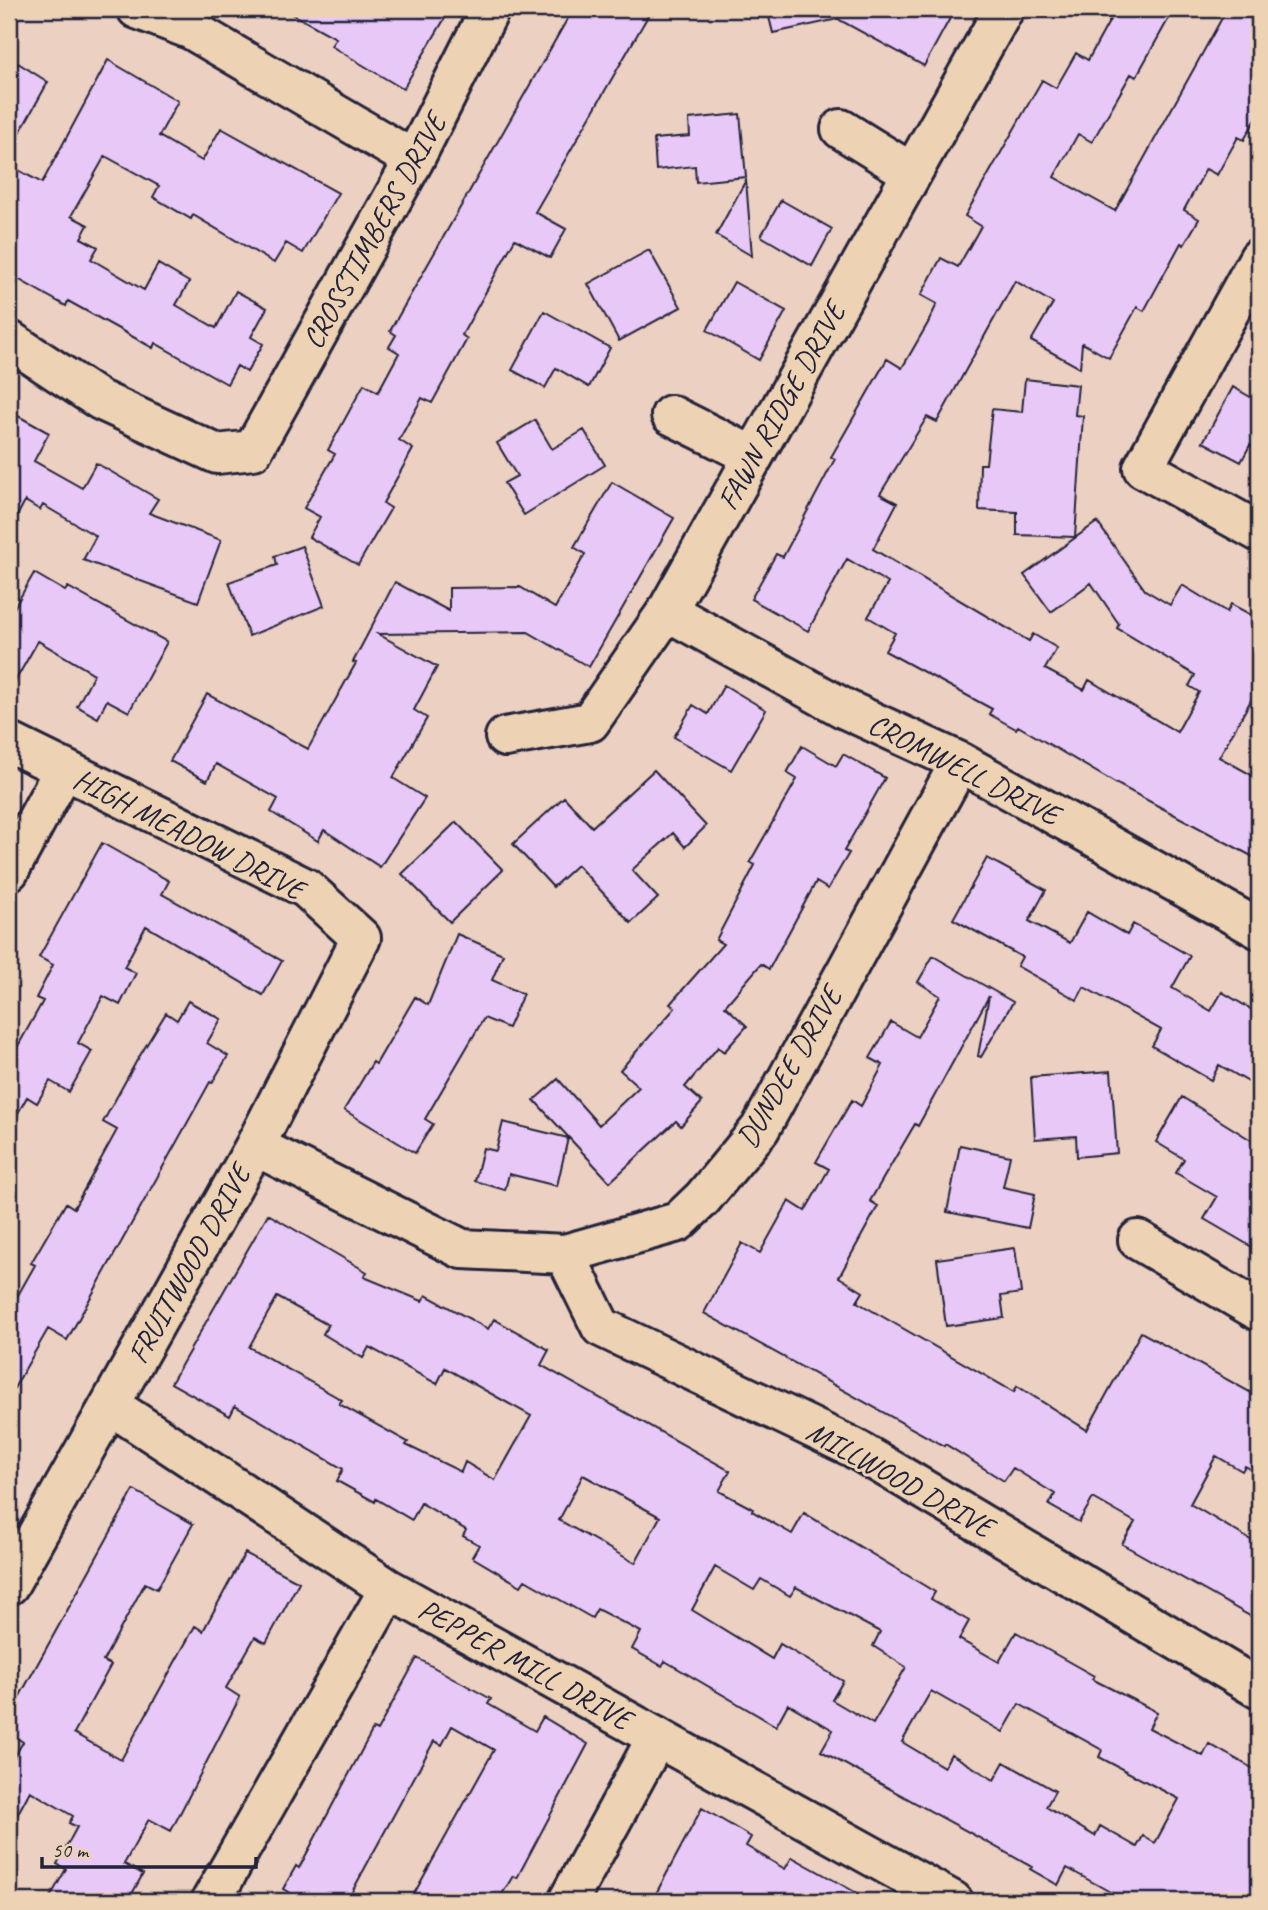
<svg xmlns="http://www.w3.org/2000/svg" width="1268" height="1910" font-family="Caveat,sans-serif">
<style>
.building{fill:#e8c8f6;stroke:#22223b;stroke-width:2;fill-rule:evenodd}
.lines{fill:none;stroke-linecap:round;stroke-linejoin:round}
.minor-casing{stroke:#22223b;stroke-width:44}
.minor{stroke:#edd2b4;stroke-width:38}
.labels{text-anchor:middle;stroke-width:6;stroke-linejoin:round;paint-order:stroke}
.street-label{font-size:30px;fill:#22223b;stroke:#edd2b4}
</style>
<rect width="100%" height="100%" fill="#ecd0c1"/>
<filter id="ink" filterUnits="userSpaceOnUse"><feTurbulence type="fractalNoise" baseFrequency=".0143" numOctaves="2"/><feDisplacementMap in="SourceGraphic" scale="14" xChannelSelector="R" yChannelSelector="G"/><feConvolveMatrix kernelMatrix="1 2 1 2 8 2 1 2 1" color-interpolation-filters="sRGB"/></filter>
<g filter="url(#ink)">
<!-- building -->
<path class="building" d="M283 9H429L445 18 403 89 331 46 336 38Z
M573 9H652L535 212 566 229 550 258 515 239 462 335 467 339 432 403 422 398 399 440 413 449 383 503 391 508 358 565 309 537 320 517 304 508 335 454 328 450 364 384 378 392 399 353 389 347 396 335 390 331Z
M767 9H955L924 66 838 19 773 33Z
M1116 9H1174L1136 77 1131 74 1092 142 1078 134 1054 177 1115 211 1227 9H1259V113L1244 140 1238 137 1217 175 1206 169 1184 210 1199 219 1184 245 1181 243 1144 311 1137 307 1109 358 1082 343 1080 368 1031 341 1053 303 1015 281 937 422 927 417 880 494 897 503 873 549 1029 641 1033 634 1057 648 1045 669 1084 690 1089 680 1177 732 1199 692 1189 686 1195 675 1117 628 1119 624 1091 583 1051 612 1024 575 1097 522 1145 590 1170 605 1182 585 1227 612 1231 604 1259 619V686L1219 757 1259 779V860L1115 783 1018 726 1016 729 989 714 992 709 885 651 895 633 868 617 888 583 847 559 808 631 751 599 776 554 783 557 835 459 831 457 887 359 902 368 928 323 937 304 921 295 941 258 958 267 981 226 965 216 1042 80 1056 88 1076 53 1088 60Z
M108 60 178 101 159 136 202 161 221 128 338 193 303 253 286 243 274 263 193 215 191 219 153 197 159 186 105 156 71 216 88 225 81 238 98 247 91 259 144 290 158 264 189 282 176 305 216 328 236 291 267 308 251 337 263 344 247 372 237 366 227 384 155 343 153 348 68 301 66 306 9 274V165L42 183Z
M18 63 48 82 9 152V79Z
M740 114 746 177 696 182 695 166 656 170 654 139 690 136 689 119Z
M746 180 752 256 716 235Z
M781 200 832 229 812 266 761 236Z
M649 250 681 307 619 341 588 284Z
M734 282 786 311 759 360 707 330Z
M544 311 610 348 589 387 556 368 545 388 512 370Z
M1025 379 1078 385 1075 415 1083 416 1075 537 1017 535V512L979 510 980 464H986L992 409 1022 412Z
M1233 387 1259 402V450L1250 445 1241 462 1203 442Z
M9 411 49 433 34 461 82 488 96 463 158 499 149 513 221 540 198 602 83 560 96 536 43 505 40 510 25 501 9 531Z
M535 420 552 449 584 430 605 465 524 515 504 483 517 476 497 443Z
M612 482 674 518 589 667 528 632 378 634 437 667 414 710 427 718 393 778 425 798 380 867 324 830 318 841 271 812 278 799 216 764 207 781 170 761 207 694 308 749 356 663 353 662 395 582 449 611V588L520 587 555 608 585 554 574 547Z
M302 546 324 606 249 636 229 582 277 565 275 556Z
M34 573 65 591 68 587 167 642 129 712 107 700 98 718 77 706 94 674 38 641 9 692V617Z
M724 685 766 710 731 770 674 737 693 705 708 714Z
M802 746 836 766 843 754 885 778 844 851 849 853 828 889 816 882 769 969 761 964 725 1006 747 1026 724 1052 718 1047 685 1087 702 1102 681 1126 676 1121 610 1182 534 1100 558 1079 599 1125 639 1087 620 1070 675 1008 670 1004 723 944 716 940 755 865 750 862 797 779 787 773Z
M654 770 706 826 685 847 673 833 632 870 658 898 631 923 577 865 553 887 513 844 564 797 592 827Z
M456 822 503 870 450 922 402 874Z
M102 843 169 881 162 894 282 961 263 995 146 926 124 967 136 973 120 1005 103 996 78 1043 92 1051 69 1092 50 1081 37 1103 27 1097 9 1129V1062L43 1001 36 998 53 965 39 957Z
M987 858 1046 890 1029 921 1070 943 1087 912 1127 935 1133 924 1190 956 1172 988 1211 1011 1222 992 1259 1014V1088L1219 1065 1211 1080 1152 1046 1161 1030 1084 987 1077 1000 1017 966 1022 957 953 919Z
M457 934 503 954 492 980 523 994 508 1028 484 1018 425 1119 433 1124 415 1153 344 1110 373 1062 376 1064 415 997 428 1005Z
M933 956 1013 1002 981 1057 978 1056 989 996 918 1126 915 1124 870 1201 878 1206 839 1277 863 1292 857 1302 1014 1392 1017 1386 1087 1430 1141 1332 1259 1397V1474L1245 1466 1242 1471 1216 1456 1190 1504 1259 1545V1621L1122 1544 1135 1522 1093 1498 1079 1522 1049 1505 1055 1494 1013 1468 1004 1481 945 1444 944 1446 704 1313 742 1243 760 1253 789 1201 805 1211 829 1169 816 1162 852 1100 861 1106 883 1065 870 1058 891 1022 917 1037 940 996 918 982Z
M188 1001 221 1019 207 1043 228 1056 212 1083 210 1082 67 1340 48 1329 9 1397V1311L35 1265 31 1263 66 1203 74 1208 117 1130 103 1122 136 1062 166 1013 177 1020Z
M1111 1071 1117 1153 1077 1157 1076 1136 1035 1139 1031 1077Z
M1182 1097 1259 1145V1251L1204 1219 1217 1197 1176 1173 1184 1159 1156 1142Z
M503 1122 568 1138 557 1186 509 1174 505 1190 475 1181 483 1148 496 1151Z
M960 1145 1010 1156 1003 1187 1035 1194 1028 1228 947 1212Z
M268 1214 367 1272 364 1277 422 1301 426 1295 488 1329 494 1319 549 1350 541 1365 730 1471 719 1491 753 1509 752 1511 792 1534 804 1513 935 1592 931 1599 969 1621 959 1639 999 1662 1016 1632 1094 1676 1092 1679 1157 1712 1149 1728 1203 1756 1209 1744 1259 1772V1901H1107L1112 1893 1067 1868 1058 1885 1030 1869 1032 1867 821 1751 833 1730 788 1704 776 1726 665 1661 662 1666 632 1649 641 1632 597 1609 592 1618 525 1580 521 1586 472 1557 479 1545 463 1536 466 1530 421 1503 412 1520 376 1499 375 1502 337 1481 343 1469 235 1406 230 1416 171 1383ZM277 1297 328 1325 323 1334 363 1358 369 1347 437 1384 445 1368 531 1416 495 1480 465 1462 461 1472 406 1445 408 1442 339 1404 342 1400 249 1347ZM583 1475 660 1517 635 1563 559 1520ZM715 1567 754 1590 761 1579 790 1596 796 1587 880 1632 873 1646 906 1667 873 1724 832 1700 843 1681 780 1644 772 1659 692 1610ZM931 1691 1003 1732 1019 1704 1102 1750 1099 1757 1179 1799 1155 1843 1143 1836 1137 1847 1100 1826 1095 1836 1046 1807 1055 1791 1004 1762 994 1780 951 1754 944 1767 902 1742Z
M1015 1248 1021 1293 1001 1296 1004 1318 946 1326 937 1259Z
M134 1490 193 1524 157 1589 145 1583 103 1661 111 1665 74 1733 121 1760 195 1626 203 1631 245 1553 299 1582 266 1643 255 1637 226 1688 240 1697 171 1831 149 1819 124 1864 143 1874 128 1901H48L66 1869 57 1864 77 1827 69 1823 73 1816 30 1791 9 1830V1766L23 1742 9 1733V1696L17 1701Z
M417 1658 491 1699 488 1704 535 1731 543 1717 588 1744 517 1878 513 1876 498 1901H410L494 1750 452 1726 442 1745 434 1741 347 1901H304L283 1889 296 1866 299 1868 373 1729 377 1731Z
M702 1808 751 1837 746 1846 785 1869 792 1857 871 1901H652Z"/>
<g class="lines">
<!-- minor casing -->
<g class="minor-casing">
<path id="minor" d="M137 9 192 30 414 160
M841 129 912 173
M1259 258 1143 468 1259 532
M9 340 100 400 217 454 253 450 414 160 490 9
M671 415 753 456
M667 611 845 709 960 762 1259 929
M505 737 590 722 667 611 1004 9
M9 742 306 888 361 938 255 1146 9 1585
M9 871 63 771
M255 1146 462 1249 565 1254 678 1222 702 1199 760 1129 960 762
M1138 1240 1259 1311
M565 1254 601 1327 854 1448 1259 1689
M110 1405 389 1589 953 1901
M211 1901 389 1589
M568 1901 657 1737"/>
</g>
<!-- minor -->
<use href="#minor" class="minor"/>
</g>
</g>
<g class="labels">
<!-- street labels -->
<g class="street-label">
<text transform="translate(374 231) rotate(-61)" y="10">CROSSTIMBERS DRIVE</text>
<text transform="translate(781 406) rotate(-61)" y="10">FAWN RIDGE DRIVE</text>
<text transform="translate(964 769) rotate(27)" y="10">CROMWELL DRIVE</text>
<text transform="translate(189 834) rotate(27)" y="10">HIGH MEADOW DRIVE</text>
<text transform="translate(789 1067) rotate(-60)" y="10">DUNDEE DRIVE</text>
<text transform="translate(189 1264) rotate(-61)" y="10">FRUITWOOD DRIVE</text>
<text transform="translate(900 1479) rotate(29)" y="10">MILLWOOD DRIVE</text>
<text transform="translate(525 1664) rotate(29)" y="10">PEPPER MILL DRIVE</text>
</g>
</g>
<!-- margin -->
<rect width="1268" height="1910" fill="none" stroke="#edd2b4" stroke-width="35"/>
<rect x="18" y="18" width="1233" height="1875" fill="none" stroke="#22223b" stroke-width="2.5" filter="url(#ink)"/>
<!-- scale -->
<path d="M42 1857v10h214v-10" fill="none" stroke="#22223b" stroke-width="3.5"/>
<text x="52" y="1857" font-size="21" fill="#22223b" stroke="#edd2b4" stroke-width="5" paint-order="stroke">50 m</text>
</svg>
